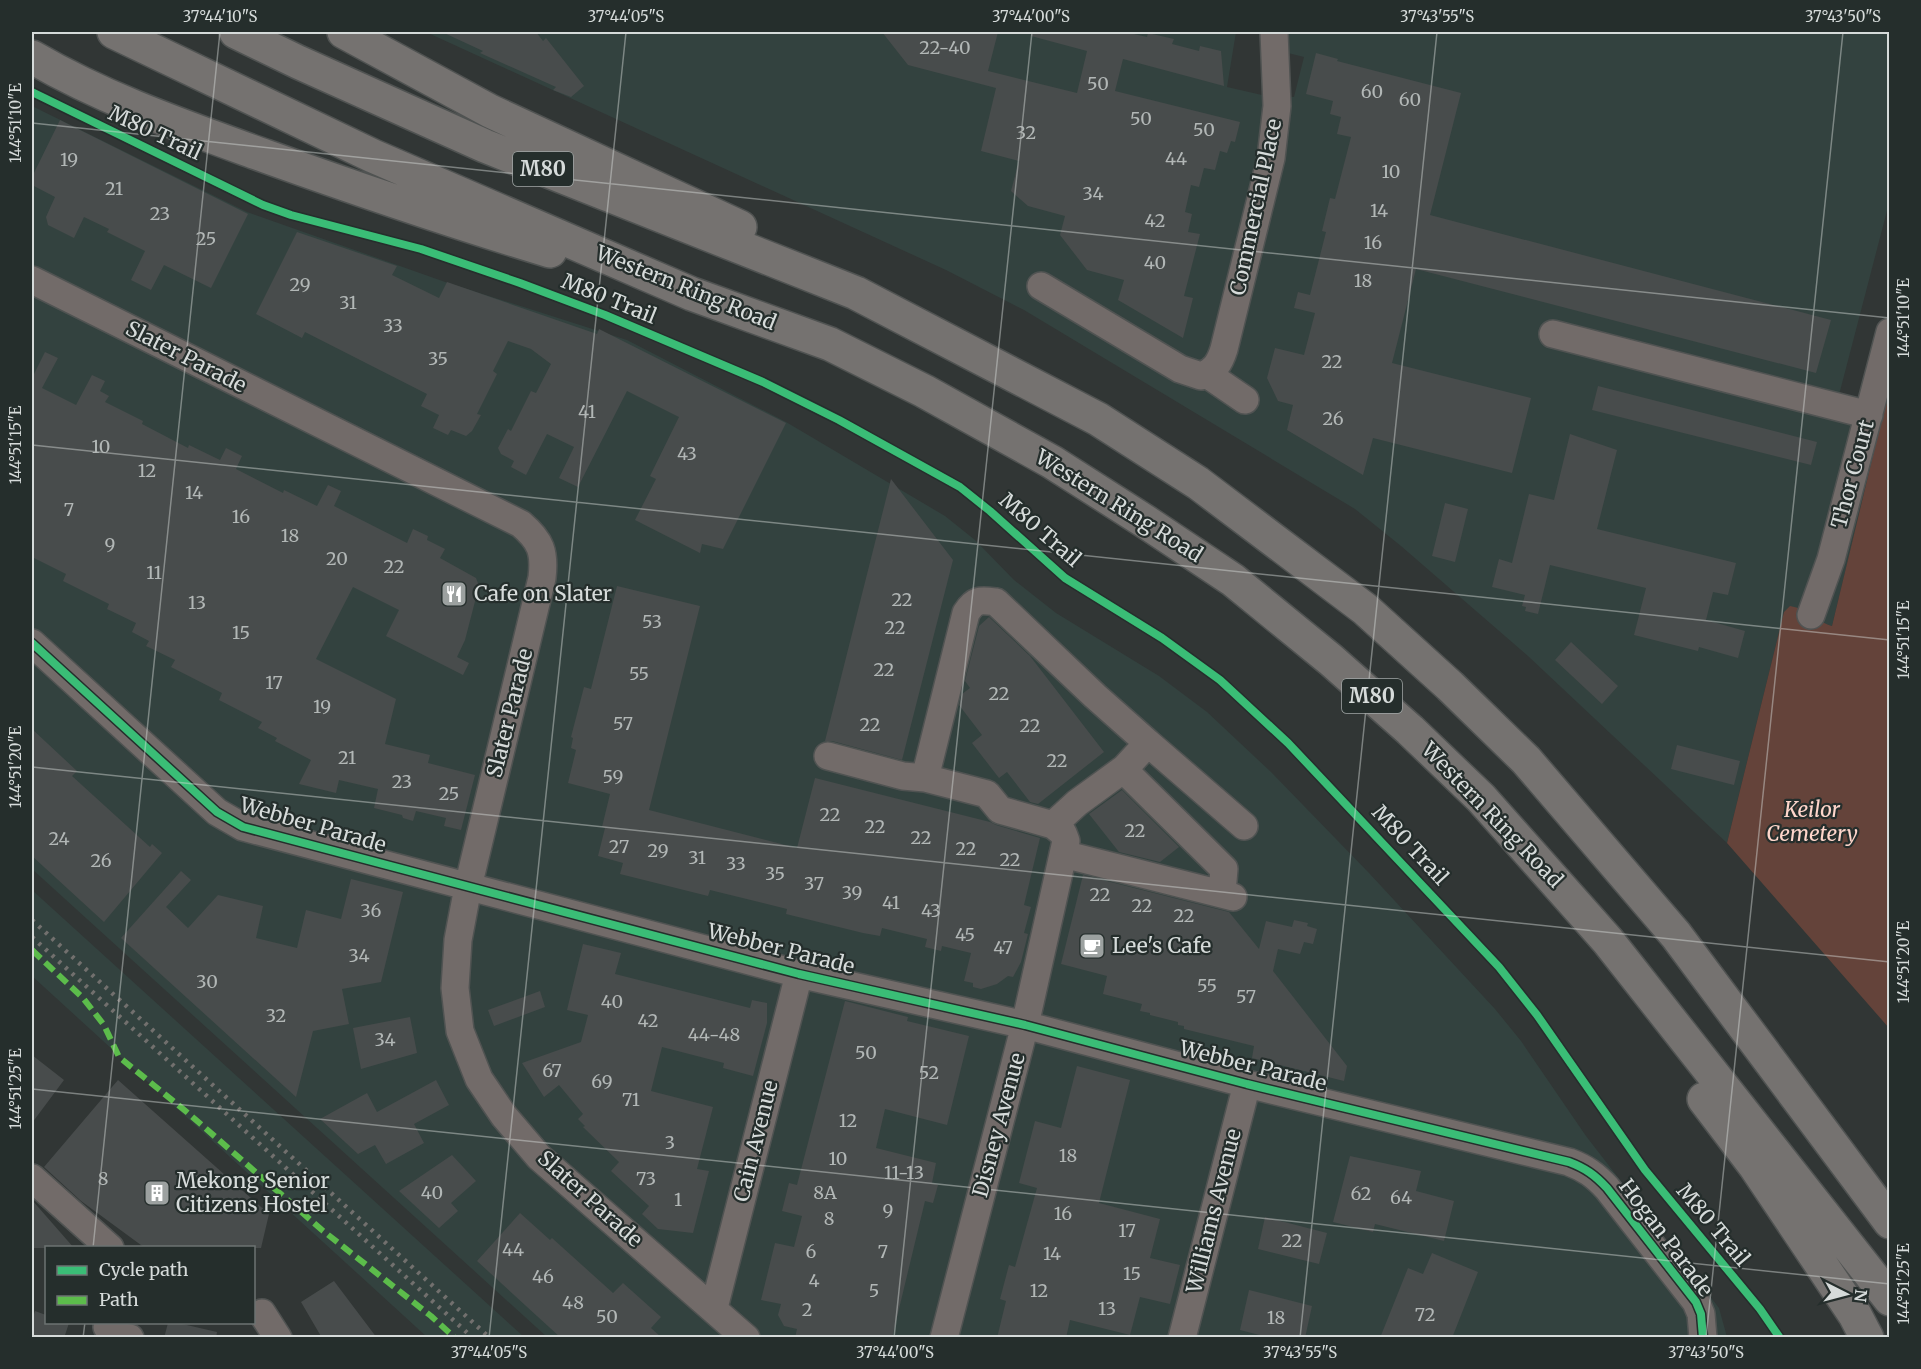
<svg xmlns="http://www.w3.org/2000/svg" width="1921" height="1369" font-family="Merriweather,serif">
<style>
.built{fill:#33423f}
.green{fill:#64433a}
.building{fill:#484c4c}
.lines{fill:none;stroke-linecap:round;stroke-linejoin:round}
.minor-casing{stroke:#505352;stroke-width:30}
.highway-casing{stroke:#505352;stroke-width:36}
.minor{stroke:#726b69;stroke-width:27}
.highway{stroke:#757270;stroke-width:33}
.rail{stroke:#72706e;stroke-width:4.5;stroke-dasharray:3 6;stroke-linecap:butt}
.quiet{stroke:#5cbc4b;stroke-width:6;stroke-dasharray:12 6;stroke-linecap:butt}
.cycleway-casing{stroke:#252e2c;stroke-width:11}
.cycleway{stroke:#3abd76;stroke-width:8}
.ticks{fill:none;stroke:#d6dbda;stroke-width:1.5;stroke-opacity:0.45}
.labels{text-anchor:middle;stroke-width:4.5;stroke-linejoin:round;paint-order:stroke}
.number-label{font-size:18px;fill:#b2b7b6}
.shield{fill:#252e2c;stroke:#a1a7a6;stroke-width:1.5}
.shield-label{font-size:20px;font-weight:bold;fill:#d6dbda}
.street-label{font-size:21px;fill:#d6dbda;stroke:#252e2c}
.poi-label{font-size:21px;fill:#d6dbda;stroke:#252e2c;text-anchor:start}
.park-label{font-size:21px;font-style:italic;fill:#ffd6cb;stroke:#252e2c}
.neatline{fill:none;stroke:#d6dbda;stroke-width:2}
.ticks-label{font-size:15px;text-anchor:middle;fill:#d6dbda}
</style>
<rect width="100%" height="100%" fill="#313635"/>
<!-- built -->
<path class="built" d="M426 32H1236L1227 87 1262 95 1294 97 1304 57 1288 53V32H1889V203L1833 418 1880 428 1832 626 1784 612 1727 843 1528 656 1401 546 1355 509 1024 310 946 270Z
M32 106 247 212 448 283 627 340 786 422 945 516 975 540 1014 580 1056 613 1159 676 1207 712 1271 772 1369 873 1495 1009 1521 1041 1586 1136 1719 1308 1727 1337H547L32 869Z
M32 890 524 1337H427L32 976Z"/>
<!-- green -->
<path class="green" d="M1889 389V1028L1727 843 1784 612 1790 606C1808 609 1815 621 1832 626Z"/>
<!-- building -->
<path class="building" d="M442 32H536L543 41 546 38 584 86 571 97 553 90 556 87 480 53 483 51Z
M882 32H998L988 71 1077 93 1087 51 1031 36 1032 32H1125L1147 37 1148 33 1174 39 1172 44 1199 51 1200 46 1221 51 1224 86 1123 59 1115 91 1240 122 1235 142 1231 141 1227 153 1220 151 1215 170 1204 168 1199 187 1191 185 1185 212 1192 214 1188 232 1200 234 1184 296 1193 298 1183 338 1118 300 1124 280 1087 270 1060 235 1065 216 1028 206 1011 191 1019 161 981 151 996 88 908 65Z
M1316 53 1338 59 1337 61 1461 93 1430 215 1831 320 1816 373 1416 269 1392 363 1531 398 1512 473 1373 438 1363 475 1287 430 1293 405 1278 401 1267 378 1275 348 1304 355 1315 313 1294 308 1298 292 1310 295 1326 232 1322 231 1330 198 1335 199 1351 137 1337 134 1341 117 1330 114 1333 101 1306 94Z
M60 120 248 214 211 288 164 265 151 290 131 280 145 251 107 232 109 229 84 217 74 238 48 225 46 217 55 197 32 185V177Z
M297 232 397 266 392 275 439 298 447 282 597 334 599 329 786 423 723 549 702 544 700 553 635 520 656 479 650 476 679 417 627 391 578 487 559 478 574 447 547 434 526 475 511 467 514 461 501 454 498 448 508 429 511 431 531 391 536 393 551 364 531 349 508 341 493 371 497 374 477 414 481 415 472 431 466 436 451 430 448 435 433 428 439 415 421 406 427 394 305 332 302 338 256 314Z
M45 352 58 358 42 388 76 405 92 375 105 381 100 391 109 396 105 402 143 421 142 424 188 448 189 445 220 460 226 448 242 456 236 469 283 493 284 490 317 506 328 485 341 491 334 506 407 543 413 529 428 536 427 540 445 549 440 558 476 578 479 586 465 640 457 657 469 663 463 675 386 636 399 610 353 587 316 659 396 699 385 744 430 755 428 763 475 775 461 830 444 826 446 818 416 811 413 821 403 818 402 815 374 808 378 789 339 780 336 793 299 784 311 760 275 741 277 738 258 728 262 722 219 700 222 693 171 667 175 660 146 646 149 641 132 632 136 623 107 609 109 604 63 581 66 574 32 557V378Z
M1598 386 1817 442 1811 465 1592 410Z
M1570 434 1617 450 1597 529 1736 563 1728 595 1713 592 1706 620 1745 631 1738 658 1699 647 1698 651 1634 635 1646 588 1550 565 1538 614 1525 611 1526 607 1522 606 1525 595 1492 587 1499 559 1512 563 1529 494 1554 500Z
M891 479 953 560 902 760 832 741H825Z
M1445 503 1468 509 1455 562 1432 556Z
M617 586 700 606 649 810 797 848 815 778 990 822 996 825 1040 838 1024 905 1031 907 1024 933 1028 934 1021 962 1013 977 1008 976 997 984 981 989 973 987V983L964 981 971 953 942 946 941 951 925 947 927 939 882 928 880 936 863 933 786 914 787 909 710 890 708 896 620 874 623 863 598 856 605 828 602 827 610 794 568 783 576 750 571 748 573 738 571 737 584 687 591 689Z
M989 617 1030 656 1104 752 1038 804 1030 802 1007 772 999 778 972 743 982 735 959 705 962 694 970 688 965 681 979 626Z
M1571 642 1618 686 1602 704 1555 660Z
M32 729 77 771 72 776 150 847 152 844 162 853 104 922 32 856Z
M1677 745 1740 761 1734 785 1671 769Z
M1122 790 1179 847 1160 862 1119 852 1089 814Z
M181 871 191 880 166 907 188 928 218 895 263 906 256 938 297 948 306 910 341 919 351 879 403 892 381 982 342 989 349 1024 313 1031 296 1097 121 938Z
M1083 875 1229 912 1259 949 1266 921 1292 927 1294 920 1308 923 1307 926 1317 929 1313 944 1304 942 1300 954 1278 949 1273 971 1347 1066 1344 1081 1252 1058 1254 1046 1184 1029V1026L1178 1025V1022L1150 1015V1013L1140 1011 1142 1004 1103 994 1107 976 1061 964Z
M583 944 621 953 615 974 750 1008 752 1000 767 1003V1023L753 1076 723 1068 724 1063 662 1047 651 1091 713 1107 697 1169 709 1171 693 1233 658 1229 642 1214 649 1206 611 1171 619 1162 583 1127 585 1126 578 1119 583 1114 559 1085 544 1097 522 1063 581 1042 588 1015 567 1010Z
M540 991 545 1007 494 1026 488 1010Z
M845 1001 908 1017 907 1021 969 1036 947 1125 885 1109 876 1148 936 1163 932 1183 938 1185 933 1203 925 1201 892 1338H795L797 1329 784 1326 778 1315 781 1304 761 1300 775 1243 794 1247 802 1216 782 1211 789 1183 797 1185Z
M410 1017 417 1053 361 1069 353 1028Z
M32 1055 64 1080 32 1123Z
M1077 1066 1130 1080 1099 1203 1160 1219 1150 1258 1180 1265 1170 1304 1140 1297 1130 1335 1070 1320 1066 1338H997L1006 1301 1000 1299 1009 1265 1015 1267 1037 1188 1019 1183 1035 1121 1061 1128Z
M118 1080 269 1214 261 1248H145L81 1201 44 1167Z
M436 1080 449 1105 414 1124 424 1143 386 1164 375 1145 358 1154 320 1119 367 1093 377 1112Z
M452 1155 476 1181 451 1203 458 1211 439 1228 399 1191Z
M1350 1156 1421 1171 1416 1191 1454 1201 1444 1241 1375 1224 1373 1232 1333 1222Z
M32 1200 74 1248H32Z
M520 1213 550 1240 552 1238 613 1293 623 1283 661 1317 651 1328 662 1338H561L477 1261Z
M1265 1217 1327 1233 1319 1264 1258 1249Z
M1432 1253 1478 1272 1452 1338H1380L1408 1268 1423 1274Z
M334 1281 377 1338H322L301 1302Z
M1249 1290 1312 1306 1305 1338H1271L1240 1330Z
M35 1311 46 1315V1323H69L64 1338H40L32 1335V1320Z
M168 1323H178L217 1332 216 1338H164Z"/>
<g class="lines">
<!-- minor casing -->
<g class="minor-casing">
<path id="minor" d="M32 280 521 524C541 541 545 552 542 578L468 887 458 940 455 988 460 1031 479 1079 504 1116 539 1157 746 1338
M1041 286 1180 369 1201 376C1215 371 1220 362 1224 349L1271 158 1277 106 1274 32
M1553 334 1869 415
M1207 374 1245 400
M1811 615 1831 559 1890 332
M32 643 217 812 243 827 799 974 1025 1025 1247 1084 1569 1162C1585 1168 1595 1175 1607 1188L1696 1302 1701 1314 1703 1338
M1148 743 1244 826
M828 756 903 776 925 778 987 794 1000 810 1053 825 1063 833 1066 841 1025 1025 944 1338
M925 778 966 613C975 599 980 600 996 602L1095 696 1148 743 1125 768 1132 778 1224 869 1222 893
M1053 825 1077 803 1125 768
M1063 854 1233 897
M32 1178 110 1248
M714 1308 799 974
M262 1313 278 1338
M107 1327 118 1336 130 1338
M1182 1338 1247 1084"/>
</g>
<!-- highway casing -->
<g class="highway-casing">
<path id="highway" d="M114 32 373 156 692 294 830 344 924 391 1052 462 1146 522 1233 580 1331 660 1410 730 1481 798 1608 941 1890 1299
M236 32 298 62 485 146 856 293 1098 419 1198 483 1365 609 1450 686 1526 760 1676 935 1890 1222
M344 32 490 111 740 227
M32 57C106 100 185 127 265 156 360 190 454 222 550 251
M1704 1099 1755 1166 1855 1315 1867 1338"/>
</g>
<!-- minor -->
<use href="#minor" class="minor"/>
<!-- highway -->
<use href="#highway" class="highway"/>
<!-- rail -->
<path class="rail" d="M32 920 490 1338
M32 937 473 1338"/>
<!-- quiet -->
<path class="quiet" d="M32 950 83 998 104 1025 119 1057 188 1113 322 1230 431 1316 455 1338"/>
<!-- cycleway casing -->
<g class="cycleway-casing">
<path id="cycleway" d="M32 92 263 205 291 215 421 249 520 283 605 315 763 382 839 420 960 487 990 511 1065 578 1162 638 1220 680 1288 743 1499 967 1537 1015 1645 1170 1760 1309 1780 1338
M32 643 217 812 243 827 799 974 1025 1025 1247 1084 1569 1162C1585 1168 1595 1175 1607 1188L1696 1302 1701 1314 1703 1338"/>
</g>
<!-- cycleway -->
<use href="#cycleway" class="cycleway"/>
</g>
<!-- ticks -->
<path class="ticks" d="M32 123 1890 318M32 445 1890 640M32 767 1890 962M32 1089 1890 1284M93 1248 220 32M83 1338 85 1322M489 1338 626 32M894 1338 1032 32M1300 1338 1437 32M1706 1338 1843 32"/>
<!-- icons -->
<defs>
<g id="restaurant-square" transform="scale(1.35)"><rect x="-9" y="-9" width="18" height="18" rx="4" fill="#9ca1a0" stroke="#252e2c"/><path d="M-5-6h1v4h1v-4h1v4h1v-4h1v5L-1.5 .5V6h-2V.5L-5-1ZM5-6V6H3V1.5H1.5Q1.5-4 5-6Z" fill="#fff"/></g>
<g id="cafe-square" transform="scale(1.35)"><rect x="-9" y="-9" width="18" height="18" rx="4" fill="#9ca1a0" stroke="#252e2c"/><path d="M-5.5-4.5H6V0H3Q3 3.5 0 3.5H-2.5Q-5.5 3.5-5.5 0ZM3-3.2v2h1.7v-2ZM-6 4.5H4V6H-6Z" fill="#fff"/></g>
<g id="building-square" transform="scale(1.35)"><rect x="-9" y="-9" width="18" height="18" rx="4" fill="#9ca1a0" stroke="#252e2c"/><path d="M-4-6H4V6H1V3H-1V6H-4ZM-2.5-4.3h1.7v1.8h-1.7ZM.8-4.3h1.7v1.8H.8ZM-2.5-1h1.7V.8h-1.7ZM.8-1h1.7V.8H.8Z" fill="#fff"/></g>
</defs>
<g fill-rule="evenodd">
<use href="#restaurant-square" x="454" y="594"/>
<use href="#cafe-square" x="1092" y="946"/>
<use href="#building-square" x="157" y="1193"/>
</g>
<g class="labels">
<!-- number labels -->
<g class="number-label">
<text x="945" y="54">22-40</text>
<text x="1098" y="90">50</text>
<text x="1372" y="98">60</text>
<text x="1410" y="106">60</text>
<text x="1141" y="125">50</text>
<text x="1204" y="136">50</text>
<text x="1026" y="139">32</text>
<text x="1176" y="165">44</text>
<text x="69" y="166">19</text>
<text x="1391" y="178">10</text>
<text x="114" y="195">21</text>
<text x="1093" y="200">34</text>
<text x="1379" y="217">14</text>
<text x="160" y="220">23</text>
<text x="1155" y="227">42</text>
<text x="206" y="245">25</text>
<text x="1373" y="249">16</text>
<text x="1155" y="269">40</text>
<text x="1363" y="287">18</text>
<text x="300" y="291">29</text>
<text x="348" y="309">31</text>
<text x="393" y="332">33</text>
<text x="438" y="365">35</text>
<text x="1332" y="368">22</text>
<text x="587" y="418">41</text>
<text x="1333" y="425">26</text>
<text x="101" y="453">10</text>
<text x="687" y="460">43</text>
<text x="147" y="477">12</text>
<text x="194" y="499">14</text>
<text x="69" y="516">7</text>
<text x="241" y="523">16</text>
<text x="290" y="542">18</text>
<text x="110" y="551">9</text>
<text x="337" y="565">20</text>
<text x="394" y="573">22</text>
<text x="154" y="579">11</text>
<text x="902" y="606">22</text>
<text x="197" y="609">13</text>
<text x="652" y="628">53</text>
<text x="895" y="634">22</text>
<text x="241" y="639">15</text>
<text x="884" y="676">22</text>
<text x="639" y="680">55</text>
<text x="274" y="689">17</text>
<text x="999" y="700">22</text>
<text x="322" y="713">19</text>
<text x="623" y="730">57</text>
<text x="870" y="731">22</text>
<text x="1030" y="732">22</text>
<text x="347" y="764">21</text>
<text x="1057" y="767">22</text>
<text x="613" y="783">59</text>
<text x="402" y="788">23</text>
<text x="449" y="800">25</text>
<text x="830" y="821">22</text>
<text x="875" y="833">22</text>
<text x="1135" y="837">22</text>
<text x="921" y="844">22</text>
<text x="59" y="845">24</text>
<text x="619" y="853">27</text>
<text x="966" y="855">22</text>
<text x="658" y="857">29</text>
<text x="697" y="864">31</text>
<text x="1010" y="866">22</text>
<text x="101" y="867">26</text>
<text x="736" y="870">33</text>
<text x="775" y="880">35</text>
<text x="814" y="890">37</text>
<text x="852" y="899">39</text>
<text x="1100" y="901">22</text>
<text x="891" y="909">41</text>
<text x="1142" y="912">22</text>
<text x="371" y="917">36</text>
<text x="931" y="917">43</text>
<text x="1184" y="922">22</text>
<text x="965" y="941">45</text>
<text x="1003" y="954">47</text>
<text x="359" y="962">34</text>
<text x="207" y="988">30</text>
<text x="1207" y="992">55</text>
<text x="1246" y="1003">57</text>
<text x="612" y="1008">40</text>
<text x="276" y="1022">32</text>
<text x="648" y="1027">42</text>
<text x="714" y="1041">44-48</text>
<text x="385" y="1046">34</text>
<text x="866" y="1059">50</text>
<text x="552" y="1077">67</text>
<text x="929" y="1079">52</text>
<text x="602" y="1088">69</text>
<text x="631" y="1106">71</text>
<text x="848" y="1127">12</text>
<text x="670" y="1149">3</text>
<text x="1068" y="1162">18</text>
<text x="838" y="1165">10</text>
<text x="904" y="1179">11-13</text>
<text x="103" y="1185">8</text>
<text x="646" y="1185">73</text>
<text x="432" y="1199">40</text>
<text x="825" y="1199">8A</text>
<text x="1361" y="1200">62</text>
<text x="1401" y="1204">64</text>
<text x="678" y="1206">1</text>
<text x="888" y="1217">9</text>
<text x="1063" y="1220">16</text>
<text x="829" y="1225">8</text>
<text x="1127" y="1237">17</text>
<text x="1292" y="1247">22</text>
<text x="513" y="1256">44</text>
<text x="811" y="1258">6</text>
<text x="883" y="1258">7</text>
<text x="1052" y="1260">14</text>
<text x="1132" y="1280">15</text>
<text x="543" y="1283">46</text>
<text x="814" y="1287">4</text>
<text x="874" y="1297">5</text>
<text x="1039" y="1297">12</text>
<text x="573" y="1309">48</text>
<text x="1107" y="1315">13</text>
<text x="807" y="1316">2</text>
<text x="1425" y="1321">72</text>
<text x="607" y="1323">50</text>
<text x="1276" y="1324">18</text>
</g>
<!-- shield labels -->
<g class="shield">
<rect x="513" y="152" width="60" height="34" rx="4.5"/>
<rect x="1342" y="679" width="60" height="34" rx="4.5"/>
</g>
<g class="shield-label">
<text x="543" y="176">M80</text>
<text x="1372" y="703">M80</text>
</g>
<!-- street labels -->
<g class="street-label">
<text transform="translate(155 133) rotate(25)" y="7">M80 Trail</text>
<text transform="translate(1256 207) rotate(-78)" y="7">Commercial Place</text>
<text transform="translate(686 288) rotate(22)" y="7">Western Ring Road</text>
<text transform="translate(609 299) rotate(22)" y="7">M80 Trail</text>
<text transform="translate(186 357) rotate(27)" y="7">Slater Parade</text>
<text transform="translate(1853 474) rotate(-75)" y="7">Thor Court</text>
<text transform="translate(1119 506) rotate(32)" y="7">Western Ring Road</text>
<text transform="translate(1040 530) rotate(41)" y="7">M80 Trail</text>
<text transform="translate(510 713) rotate(-76)" y="7">Slater Parade</text>
<text transform="translate(1492 815) rotate(46)" y="7">Western Ring Road</text>
<text transform="translate(313 825) rotate(16)" y="7">Webber Parade</text>
<text transform="translate(1410 845) rotate(47)" y="7">M80 Trail</text>
<text transform="translate(781 949) rotate(14)" y="7">Webber Parade</text>
<text transform="translate(1253 1066) rotate(14)" y="7">Webber Parade</text>
<text transform="translate(999 1125) rotate(-75)" y="7">Disney Avenue</text>
<text transform="translate(756 1141) rotate(-76)" y="7">Cain Avenue</text>
<text transform="translate(590 1199) rotate(42)" y="7">Slater Parade</text>
<text transform="translate(1214 1211) rotate(-76)" y="7">Williams Avenue</text>
<text transform="translate(1713 1225) rotate(50)" y="7">M80 Trail</text>
<text transform="translate(1666 1238) rotate(53)" y="7">Hogan Parade</text>
</g>
<!-- poi labels -->
<g class="poi-label">
<text x="474" y="601">Cafe on Slater</text>
<text x="1112" y="953">Lee's Cafe</text>
<text x="176" y="1188">Mekong Senior<tspan x="176" dy="24">Citizens Hostel</tspan></text>
</g>
<!-- park labels -->
<g class="park-label">
<text x="1812" y="817">Keilor<tspan x="1812" dy="24">Cemetery</tspan></text>
</g>
</g>
<!-- border -->
<rect width="1921" height="1369" fill="none" stroke="#252e2c" stroke-width="66"/>
<!-- legend -->
<rect x="45" y="1246" width="210" height="78" fill="#252e2c" stroke="#6c7372" stroke-width="1.5"/>
<rect x="57" y="1266" width="30" height="9" fill="#3abd76" stroke="#6c7372" stroke-width="1.5"/>
<text x="99" y="1276" font-size="18" fill="#d6dbda">Cycle path</text>
<rect x="57" y="1296" width="30" height="9" fill="#5cbc4b" stroke="#6c7372" stroke-width="1.5"/>
<text x="99" y="1306" font-size="18" fill="#d6dbda">Path</text>
<!-- north arrow -->
<g transform="translate(1846 1294) rotate(96)" stroke="#252e2c" stroke-width="4.5" paint-order="stroke">
<path d="M0-4.5L10 22L0 15L-10 22Z" fill="#d6dbda"/>
<text y="-9" font-size="16" font-weight="bold" text-anchor="middle" fill="#d6dbda">N</text>
</g>
<rect x="33" y="33" width="1855" height="1303" class="neatline"/>
<g class="ticks-label">
<text x="220" y="22">37°44'10"S</text>
<text x="626" y="22">37°44'05"S</text>
<text x="1031" y="22">37°44'00"S</text>
<text x="1437" y="22">37°43'55"S</text>
<text x="1843" y="22">37°43'50"S</text>
<text transform="translate(16 123) rotate(-90)" y="5">144°51'10"E</text>
<text transform="translate(1904 318) rotate(-90)" y="5">144°51'10"E</text>
<text transform="translate(16 445) rotate(-90)" y="5">144°51'15"E</text>
<text transform="translate(1904 640) rotate(-90)" y="5">144°51'15"E</text>
<text transform="translate(16 767) rotate(-90)" y="5">144°51'20"E</text>
<text transform="translate(1904 962) rotate(-90)" y="5">144°51'20"E</text>
<text transform="translate(16 1089) rotate(-90)" y="5">144°51'25"E</text>
<text transform="translate(1904 1284) rotate(-90)" y="5">144°51'25"E</text>
<text x="489" y="1358">37°44'05"S</text>
<text x="895" y="1358">37°44'00"S</text>
<text x="1300" y="1358">37°43'55"S</text>
<text x="1706" y="1358">37°43'50"S</text>
</g>
</svg>
